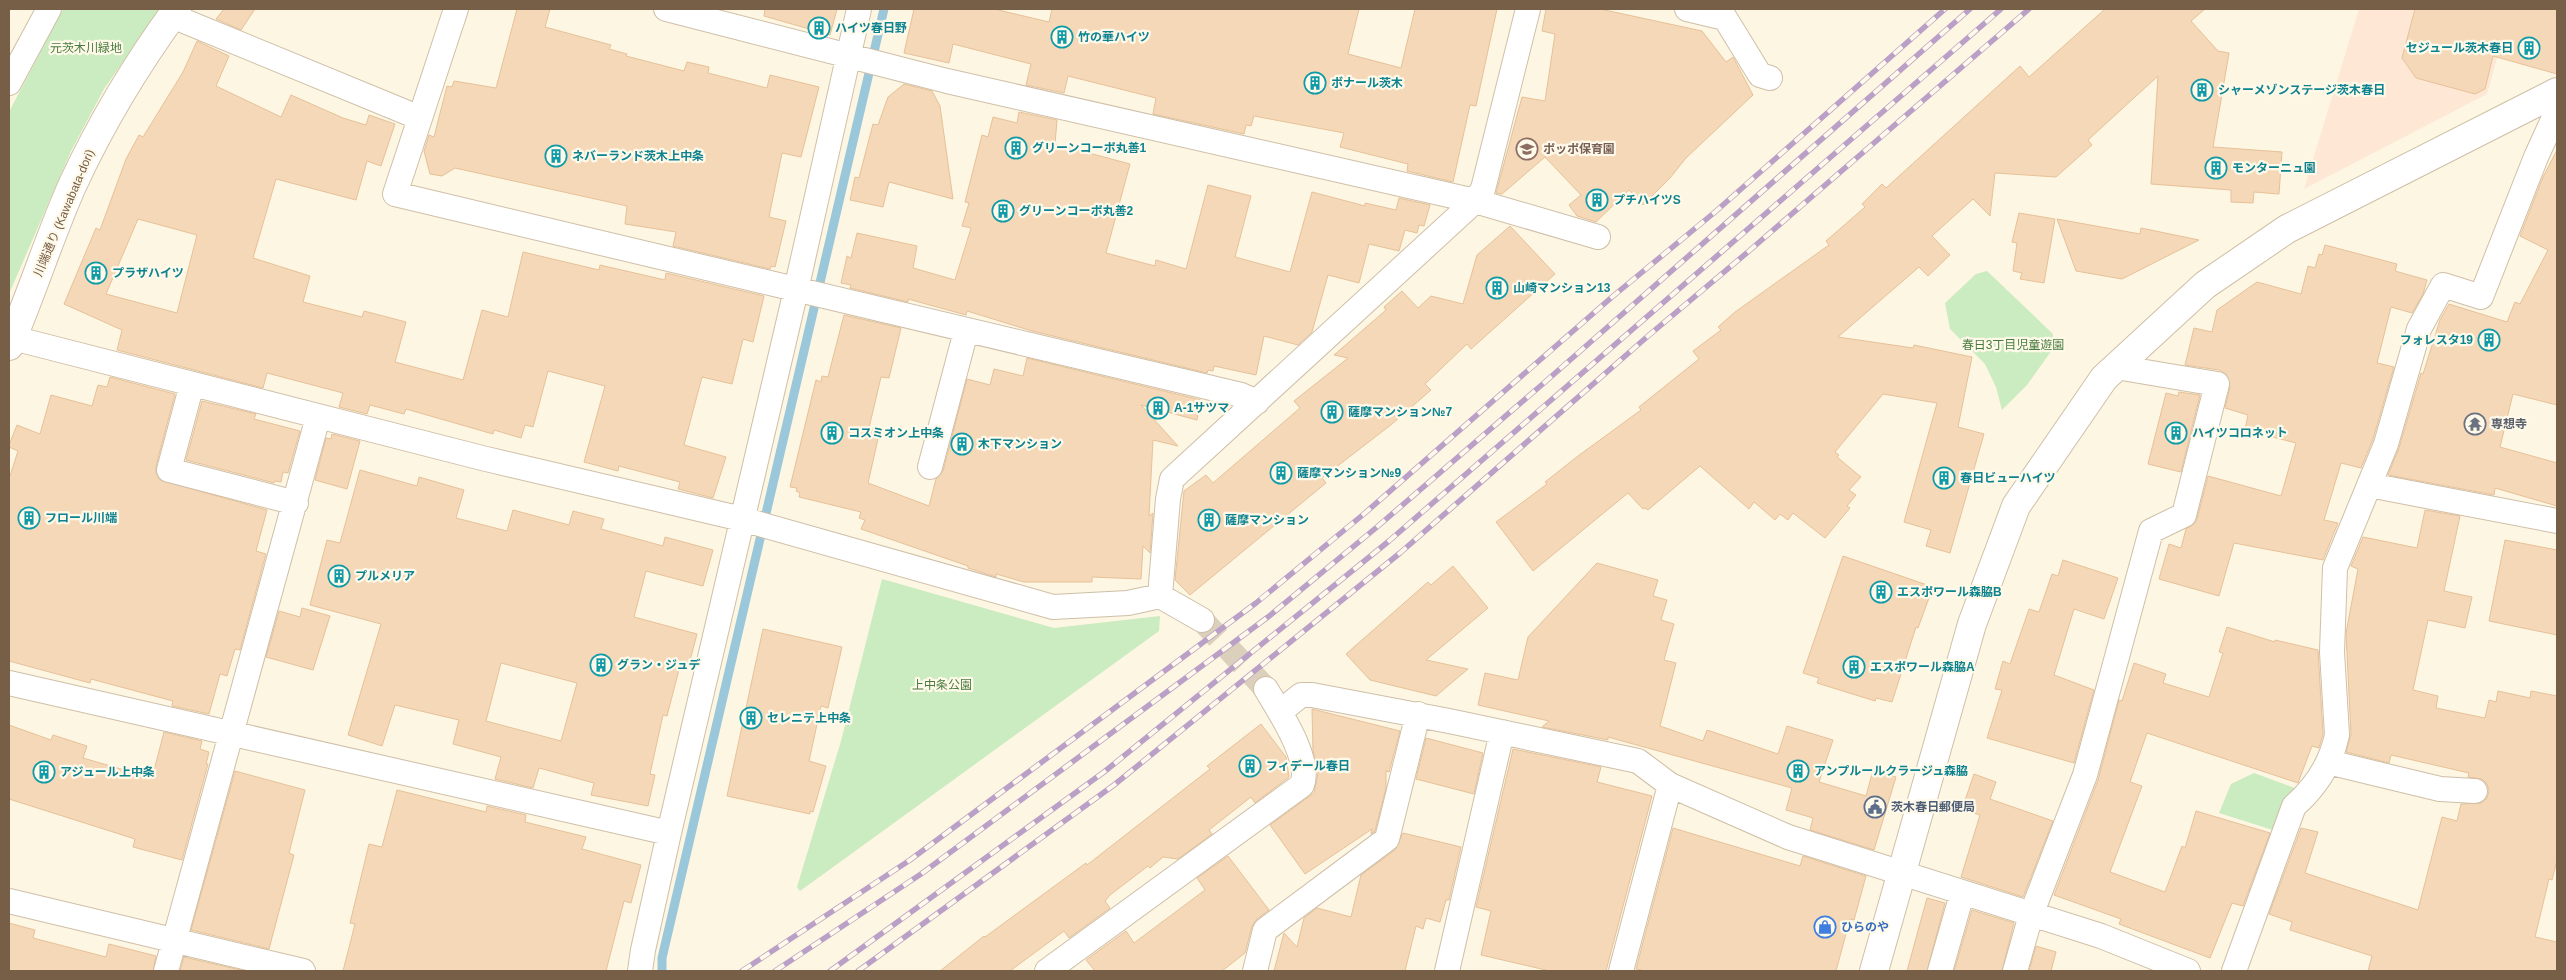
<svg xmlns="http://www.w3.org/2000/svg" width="2566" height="980" font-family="Helvetica,'Noto Sans JP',sans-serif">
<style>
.commercial{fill:#fee7d5}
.green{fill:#cbebc0}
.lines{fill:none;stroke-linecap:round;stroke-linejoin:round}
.stream{stroke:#9bc7da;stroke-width:9}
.building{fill:#f4d8b8;stroke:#e7c198;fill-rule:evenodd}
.minor-tunnel{stroke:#dbd0bb;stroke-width:24;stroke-dasharray:24 12;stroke-linecap:butt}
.minor-casing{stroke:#cfbfa8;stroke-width:26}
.tertiary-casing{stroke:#cfbfa8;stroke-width:30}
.minor{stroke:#fff;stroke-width:24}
.tertiary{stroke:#fff;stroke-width:28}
.rail-casing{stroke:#baa0c7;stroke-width:5.5}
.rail{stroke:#fff9e9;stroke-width:4;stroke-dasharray:11;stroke-linecap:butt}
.labels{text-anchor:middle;stroke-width:4.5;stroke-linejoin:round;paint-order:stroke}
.culture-label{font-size:12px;font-weight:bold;fill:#0d838f;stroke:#fff9e9;text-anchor:start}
.park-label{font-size:12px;fill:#487c3f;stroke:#fff9e9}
.education-label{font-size:12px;font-weight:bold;fill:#785e54;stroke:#fff9e9;text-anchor:start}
.street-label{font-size:12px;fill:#765e47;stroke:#fff9e9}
.worship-label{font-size:12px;font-weight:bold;fill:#5b616d;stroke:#fff9e9;text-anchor:start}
.service-label{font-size:12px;font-weight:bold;fill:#4e5e75;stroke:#fff9e9;text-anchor:start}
.shop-label{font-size:12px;font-weight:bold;fill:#366cbe;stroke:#fff9e9;text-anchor:start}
</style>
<rect width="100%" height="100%" fill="#fdf6e2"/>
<!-- commercial -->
<path class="commercial" d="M2359 9H2511L2487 94 2304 189Z"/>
<!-- green -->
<path class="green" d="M63 9H160L104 89 71 151 9 294V112Z
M1987 271 2053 334 2052 350 2027 385 2002 410 1996 387 1985 364 1950 329 1945 303 1976 274Z
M882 579 1054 628 1160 616 1159 631 800 891 797 887 841 741Z
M2254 773 2300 790 2276 831 2219 813 2231 784Z"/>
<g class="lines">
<!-- stream -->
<path class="stream" d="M662 971V958L884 9"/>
</g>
<!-- building -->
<path class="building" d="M224 9H255L241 30 216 19Z
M517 9H550L545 27 611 45 609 49 627 54 626 56 684 71 687 62 709 67 708 73 767 88 770 75 819 87 801 157 782 153 769 217 786 221 775 267 771 266 770 269 673 246 676 232 625 224 627 206 455 168 442 176 430 174 424 151 429 135 434 137 447 86 452 87 454 81 496 88Z
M765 9H837L830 35 764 16Z
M914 9H994L1049 22 1052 9H1359L1348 54 1401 68 1415 9H1497L1476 106 1470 105 1453 182 1407 171 1408 164 1340 147 1344 133 1254 116 1251 126 1246 125 1244 134 1153 114 1156 98 1068 76 1064 93 1026 85 1031 64 953 44 949 63 904 53Z
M1546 9H1600L1702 31 1726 62 1733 57 1753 95 1686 158 1670 178 1643 205 1629 190 1596 222 1577 216 1569 205 1581 195 1545 157 1502 194 1496 193 1522 97 1545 101 1555 34 1542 31Z
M2105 9H2205L2191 21 2218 51 2229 53 2213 147 2282 152 2279 194 2254 192 2253 203 2231 202V190L2151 184 2158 76 2088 140 2092 145 2056 177 1995 173 1990 216 1973 199 1932 236 1950 255 1928 276 1919 267 1838 337 1913 348 1914 345 1972 357 1958 427 1984 434 1950 553 1926 546 1931 530 1904 522 1937 403 1883 394 1835 452 1839 455 1837 457 1861 477 1849 490 1856 495 1847 506 1850 508 1825 538 1793 513 1788 520 1780 514 1775 520 1754 502 1749 509 1700 466 1648 510 1645 508 1643 509 1628 493 1533 571 1496 522 1547 484 1545 482 1578 456 1641 410 1639 407 1699 359 1693 351 1721 330 1718 327 1735 312 1829 245 1826 241 1865 207 1862 204 1882 184 1886 188 2020 66 2029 77Z
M2415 9H2557V74L2493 56 2485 89 2475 94 2416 78 2402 58Z
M197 41 229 56 216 86 281 117 291 95 343 118 366 125 369 115 395 124 381 166 367 161 356 200 276 179 253 258 310 276 303 302 362 317 364 311 406 322 395 362 463 380 482 310 508 317 523 252 599 270 600 265 665 280 666 273 764 296 753 342 743 339 732 384 702 377 684 445 726 457 713 498 678 489 680 482 619 466 618 471 584 462 605 386 548 371 533 427 525 425 521 438 494 430 493 434 406 409 404 414 370 405 367 414 339 407 343 393 267 373 263 388 117 350 122 330 64 304 96 228 100 230 126 159 139 135 143 137 183 72ZM138 219 197 235 177 313 106 294Z
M904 84 932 91 940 106 953 199 889 182 883 207 850 200 855 177 859 178 873 124 878 125 888 97Z
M1019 112 1057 120 1055 144 1130 164 1106 253 1155 266 1156 260 1186 269 1208 185 1251 196 1235 257 1290 272 1312 192 1365 206V203L1396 210 1399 198 1430 205 1424 226 1419 225 1417 233 1405 230 1399 251 1369 244 1359 283 1328 275 1312 332 1298 345 1264 336 1256 375 1214 366 1213 371 1208 370 1207 373 1032 331 967 311 966 315 908 299V302L850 288 851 285 841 283 847 256 851 258 857 233 917 246 913 268 955 280 971 228 962 226 969 203 965 202 982 135 988 137 993 117 1017 123Z
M2557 150V405L2513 394 2500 447 2557 463V506L2495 488 2494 495 2388 475 2399 448 2421 373 2423 374 2440 320 2449 304 2507 322 2515 302 2520 304 2548 250 2520 236 2543 177Z
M2019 213 2055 219 2044 283 2020 279 2022 273 2013 271 2017 243 2012 242Z
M2057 219 2140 234 2141 228 2199 240 2122 279 2076 271Z
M1510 226 1555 274 1471 349 1467 344 1425 384 1431 390 1392 424 1322 478 1326 483 1190 595 1175 580 1184 491 1206 475 1213 483 1300 408 1294 401 1348 358 1334 355 1386 310 1384 307 1402 291 1418 308 1431 296 1463 304 1477 255Z
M2325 245 2397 264 2395 271 2427 280 2423 294 2412 313 2391 307 2377 363 2394 367 2373 439 2361 468 2341 463 2324 520 2338 523 2323 560 2234 543 2219 596 2159 579 2169 544 2181 548 2186 529 2194 524 2197 519 2208 476 2281 496 2296 443 2245 430 2248 415 2225 408 2230 387 2226 374 2219 370 2185 365 2194 328 2212 332 2217 310 2257 282 2301 294 2308 266 2315 268 2319 254 2322 255Z
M844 315 901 328 889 378 881 377 869 428 880 430 868 483 929 506 936 479 943 471 967 379 990 385 994 369 1023 376 1027 358 1201 400 1197 420 1141 405 1178 446 1153 440 1149 516 1153 513 1150 553 1143 546 1141 579 1092 577V582H1024L996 574V577L968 568V566L861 529 865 520 859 518 861 512 799 497 800 493 796 491 797 488 790 487 816 380 821 382 822 376 828 377Z
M110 377 175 394 156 466V474L160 480 267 510 256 551 266 554 240 650 235 649 227 676 220 674 209 714 172 706 173 701 91 679 90 683 9 661V479L18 451 9 447V445L17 425 40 434 51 395 92 406 98 385 107 387Z
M2179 392 2200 395 2181 472 2148 464 2166 393 2178 396Z
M202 401 256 414 254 419 300 431 288 473 283 472 281 482 275 481 274 483 186 460Z
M332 434 360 441 347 489 315 480 326 438 331 439Z
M360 470 417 486 419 477 464 490 456 518 507 531 513 510 569 525 573 511 604 519 601 529 663 546 665 537 713 550 703 586 646 571 634 617 697 634 688 668 680 666 667 716 663 715 650 774 655 775 648 806 591 795 594 783 539 768 533 788 495 779 501 757 453 744 459 720 395 705 382 746 348 735 381 624 310 605 327 540 340 543ZM501 663 577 683 561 741 486 721Z
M2425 510 2460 516 2444 591 2472 597 2465 628 2428 620 2413 690 2438 696 2436 708 2485 718 2489 700 2496 702 2498 691 2530 698 2531 691 2557 696V860L2552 880 2549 879 2535 937 2557 942V971H2368L2372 956 2290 930 2292 922 2269 914 2301 828 2318 832 2305 873 2418 910 2442 817 2457 821 2461 804 2481 803 2487 798 2489 791 2487 784 2482 779 2468 777 2469 773 2391 755 2389 763 2346 752 2351 734 2346 633 2358 569 2351 566 2363 537 2417 548Z
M2505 540 2557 550V635L2489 621Z
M1843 556 1933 587 1918 628 1916 627 1892 702 1876 698 1875 701 1817 683 1819 678 1803 673Z
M2063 560 2118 578 2104 619 2074 609 2054 675 2094 690 2074 763 1987 738 2002 690 1995 689 2003 661 2010 664 2029 609 2039 612 2052 574 2058 576Z
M1597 563 1658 580 1653 596 1667 600 1661 620 1674 624 1664 660 1676 663 1660 726 1703 741 1707 730 1778 754 1787 726 1833 740 1819 782 1866 796 1873 770 1896 777 1874 850 1810 830 1813 818 1786 810 1792 788 1608 737V740L1542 727 1549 721 1478 705 1485 673 1518 680 1528 637Z
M1453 566 1488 608 1426 660 1468 669 1436 696 1370 680 1346 654 1428 582 1431 585Z
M302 608 330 616 313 670 266 657 279 611 300 617Z
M2227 627 2275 642V640L2318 650 2323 734 2319 748 2312 746 2298 783 2147 733 2130 782 2142 786 2110 872 2165 892 2182 846 2185 848 2196 811 2270 833 2243 906 2232 903 2210 958 2119 924 2121 919 2054 895 2098 780 2119 700 2122 701 2134 663 2166 674 2163 683 2209 697 2223 653 2219 652Z
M763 629 842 647 828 708 821 706 809 761 826 766 813 812 810 811V814L727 796Z
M1312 709 1400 731 1389 772 1386 771V788L1375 831 1371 834 1372 829 1305 874 1270 825 1314 793 1318 773 1313 750Z
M1261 724 1286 757 1289 777 1255 803 1251 797 1209 830 1212 834 1178 859 1163 857 1150 868 1148 866 1110 895 1105 901 1110 908 1069 938 1064 931 1010 971H940L984 936 985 937 1086 863 1087 865 1210 769 1207 766Z
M9 725 51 740 53 735 87 746 83 758 152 778 164 732 202 741 200 749 209 752 206 764H208L182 860 133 847 135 839 9 799Z
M1426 738 1483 753 1474 794 1416 779Z
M1513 749 1601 767 1597 782 1652 796 1606 971H1550L1481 955 1491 911 1476 907Z
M235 771 305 790 289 853 294 855 269 949 191 930Z
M1974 774 1996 782 1990 799 2053 821 2023 897 1961 877 1980 815 1962 809Z
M397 790 486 812 487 806 526 815 525 822 586 837 582 849 641 865 631 903 624 901 606 971H343L355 924 350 923 369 844 382 847Z
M1673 828 1800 866 1803 856 1866 876 1854 920 1850 919 1836 971H1646L1636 969Z
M1403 833 1461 847 1449 900H1446L1440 922 1426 918 1423 929 1416 926 1405 971H1274L1284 933 1297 947 1304 918 1317 908 1351 917 1361 875 1395 850Z
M1228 856 1269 910 1257 919 1252 926 1245 953 1222 971H1095L1086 960 1126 931 1134 943 1205 890 1197 878Z
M1927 898 1945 903 1927 971H1907Z
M1972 910 2014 923 2002 971H1954Z
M9 923 35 930 33 938 106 957 109 944 156 956 153 971H9Z
M2036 946 2056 952 2051 971H2029Z
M184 957 245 971H180Z"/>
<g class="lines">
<!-- minor-tunnel -->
<path class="minor-tunnel" d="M1202 620 1266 689"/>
<!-- minor casing -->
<g class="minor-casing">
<path id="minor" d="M456 9 395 194 1241 395 1257 402
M666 9 947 81 1475 201 1598 237
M1687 9 1725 18 1760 75 1770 78
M172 16 420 118
M9 83 49 9
M9 337 482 458 742 519 1053 607 1128 603 1160 596 1202 620
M192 384 169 470 296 503
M930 467 966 331
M2369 485 2557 521
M1160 596 1168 499 1172 479 1475 201 1483 189 1528 9
M9 683 669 833
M1280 712 1301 695H1312L1449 721 1638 761 1670 785 1788 837 2101 936 2188 971
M2328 762 2440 789 2475 791
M9 901 303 971
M166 971 318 417
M640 971 643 950 669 833 796 290 859 9
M1047 971 1302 785C1312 760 1279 711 1266 689
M1255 971 1265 930 1387 839 1418 714
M1447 971 1502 732
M1621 971 1670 785
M1940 971 1962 894
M2015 971 2031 915 2085 775 2151 531 2184 515 2217 384 2116 367
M2234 971 2294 806C2316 787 2331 763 2337 735L2332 652 2335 568 2386 444 2419 329 2443 285 2481 297 2536 157 2557 111"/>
</g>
<!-- tertiary casing -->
<g class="tertiary-casing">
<path id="tertiary" d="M9 346C32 293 49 238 72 186 101 123 136 65 177 9
M1874 971 1972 624 2016 506 2104 378 2205 285 2287 229 2557 92"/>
</g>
<!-- minor -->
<use href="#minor" class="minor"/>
<!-- tertiary -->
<use href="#tertiary" class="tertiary"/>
<!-- rail casing -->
<g class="rail-casing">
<path id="rail" d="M742 971 910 860 1256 603 1365 513 1612 297 1715 212 1945 9
M775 971 921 874 1268 617 1377 527 1545 382 1970 9
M830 971 1104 772 1389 541 2001 9
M858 971 1114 785 1400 553 1648 336 1749 251 2029 9"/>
</g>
<!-- rail -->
<use href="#rail" class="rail"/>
</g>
<!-- icons -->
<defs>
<g id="building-ring" transform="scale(1.125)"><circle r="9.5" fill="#fff9e9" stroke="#0f9aa8" stroke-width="1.5"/><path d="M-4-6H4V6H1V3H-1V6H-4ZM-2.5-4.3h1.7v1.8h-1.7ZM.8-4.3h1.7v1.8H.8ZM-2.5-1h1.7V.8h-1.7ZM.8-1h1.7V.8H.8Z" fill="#0f9aa8"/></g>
<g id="school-ring" transform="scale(1.125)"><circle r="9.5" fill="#fff9e9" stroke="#8d6e63" stroke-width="1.5"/><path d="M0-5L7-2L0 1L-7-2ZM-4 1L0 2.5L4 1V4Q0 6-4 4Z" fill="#8d6e63"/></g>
<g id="temple-ring" transform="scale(1.125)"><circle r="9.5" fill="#fff9e9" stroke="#6b7280" stroke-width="1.5"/><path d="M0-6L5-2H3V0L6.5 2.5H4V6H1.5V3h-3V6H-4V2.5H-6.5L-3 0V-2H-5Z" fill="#6b7280"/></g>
<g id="civic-ring" transform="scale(1.125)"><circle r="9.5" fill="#fff9e9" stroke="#5c6f8a" stroke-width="1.5"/><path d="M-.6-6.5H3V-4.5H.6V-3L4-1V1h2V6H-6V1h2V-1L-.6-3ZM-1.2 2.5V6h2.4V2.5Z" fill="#5c6f8a"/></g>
<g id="shop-ring" transform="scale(1.125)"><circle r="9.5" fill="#fff9e9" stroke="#3f7fe0" stroke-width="1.5"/><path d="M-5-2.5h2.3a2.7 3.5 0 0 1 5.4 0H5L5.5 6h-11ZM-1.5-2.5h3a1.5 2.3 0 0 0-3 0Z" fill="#3f7fe0"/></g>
</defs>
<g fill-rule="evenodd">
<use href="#building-ring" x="819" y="28"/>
<use href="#building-ring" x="1062" y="37"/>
<use href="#building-ring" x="2529" y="48"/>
<use href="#building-ring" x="1315" y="83"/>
<use href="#building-ring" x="2202" y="90"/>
<use href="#building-ring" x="1016" y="148"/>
<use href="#school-ring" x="1527" y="149"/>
<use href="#building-ring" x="556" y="156"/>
<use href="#building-ring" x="2216" y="168"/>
<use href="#building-ring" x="1597" y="200"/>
<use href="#building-ring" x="1003" y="211"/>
<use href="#building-ring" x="96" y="273"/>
<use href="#building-ring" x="1497" y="288"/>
<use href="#building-ring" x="2489" y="340"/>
<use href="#building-ring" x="1158" y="408"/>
<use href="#building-ring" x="1332" y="412"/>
<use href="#temple-ring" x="2475" y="424"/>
<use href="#building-ring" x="832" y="433"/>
<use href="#building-ring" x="2176" y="433"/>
<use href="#building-ring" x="962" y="444"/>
<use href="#building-ring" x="1281" y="473"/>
<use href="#building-ring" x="1944" y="478"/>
<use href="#building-ring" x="29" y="518"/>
<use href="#building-ring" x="1209" y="520"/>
<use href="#building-ring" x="339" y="576"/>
<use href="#building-ring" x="1881" y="592"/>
<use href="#building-ring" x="601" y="665"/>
<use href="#building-ring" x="1854" y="667"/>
<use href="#building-ring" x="751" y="718"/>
<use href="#building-ring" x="1250" y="766"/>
<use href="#building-ring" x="1798" y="771"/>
<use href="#building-ring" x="44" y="772"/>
<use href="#civic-ring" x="1875" y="807"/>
<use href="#shop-ring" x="1825" y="927"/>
</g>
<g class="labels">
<!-- culture labels -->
<g class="culture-label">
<text x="835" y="32">ハイツ春日野</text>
<text x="1078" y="41">竹の華ハイツ</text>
<text x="2513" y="52" text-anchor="end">セジュール茨木春日</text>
<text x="1331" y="87">ボナール茨木</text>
<text x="2218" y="94">シャーメゾンステージ茨木春日</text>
<text x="1032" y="152">グリーンコーポ丸善1</text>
<text x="572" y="160">ネバーランド茨木上中条</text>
<text x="2232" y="172">モンターニュ園</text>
<text x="1613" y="204">プチハイツS</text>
<text x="1019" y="215">グリーンコーポ丸善2</text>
<text x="112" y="277">プラザハイツ</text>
<text x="1513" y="292">山崎マンション13</text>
<text x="2473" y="344" text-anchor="end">フォレスタ19</text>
<text x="1174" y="412">A-1サツマ</text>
<text x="1348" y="416">薩摩マンション№7</text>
<text x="848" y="437">コスミオン上中条</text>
<text x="2192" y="437">ハイツコロネット</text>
<text x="978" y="448">木下マンション</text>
<text x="1297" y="477">薩摩マンション№9</text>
<text x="1960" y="482">春日ビューハイツ</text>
<text x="45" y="522">フロール川端</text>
<text x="1225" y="524">薩摩マンション</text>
<text x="355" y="580">プルメリア</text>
<text x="1897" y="596">エスポワール森脇B</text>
<text x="617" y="669">グラン・ジュデ</text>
<text x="1870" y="671">エスポワール森脇A</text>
<text x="767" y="722">セレニテ上中条</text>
<text x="1266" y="770">フィデール春日</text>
<text x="1814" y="775">アンプルールクラージュ森脇</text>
<text x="60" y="776">アジュール上中条</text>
</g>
<!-- park labels -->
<g class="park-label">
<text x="86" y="52">元茨木川緑地</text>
<text x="2013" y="349">春日3丁目児童遊園</text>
<text x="942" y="689">上中条公園</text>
</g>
<!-- education labels -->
<g class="education-label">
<text x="1543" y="153">ポッポ保育園</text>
</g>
<!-- street labels -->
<g class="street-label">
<text transform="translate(64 213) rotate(-67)" y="4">川端通り (Kawabata-dori)</text>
</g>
<!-- worship labels -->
<g class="worship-label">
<text x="2491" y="428">専想寺</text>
</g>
<!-- service labels -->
<g class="service-label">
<text x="1891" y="811">茨木春日郵便局</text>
</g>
<!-- shop labels -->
<g class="shop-label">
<text x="1841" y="931">ひらのや</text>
</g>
</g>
<!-- border -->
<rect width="2566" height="980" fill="none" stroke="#765e47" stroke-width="20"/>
</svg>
